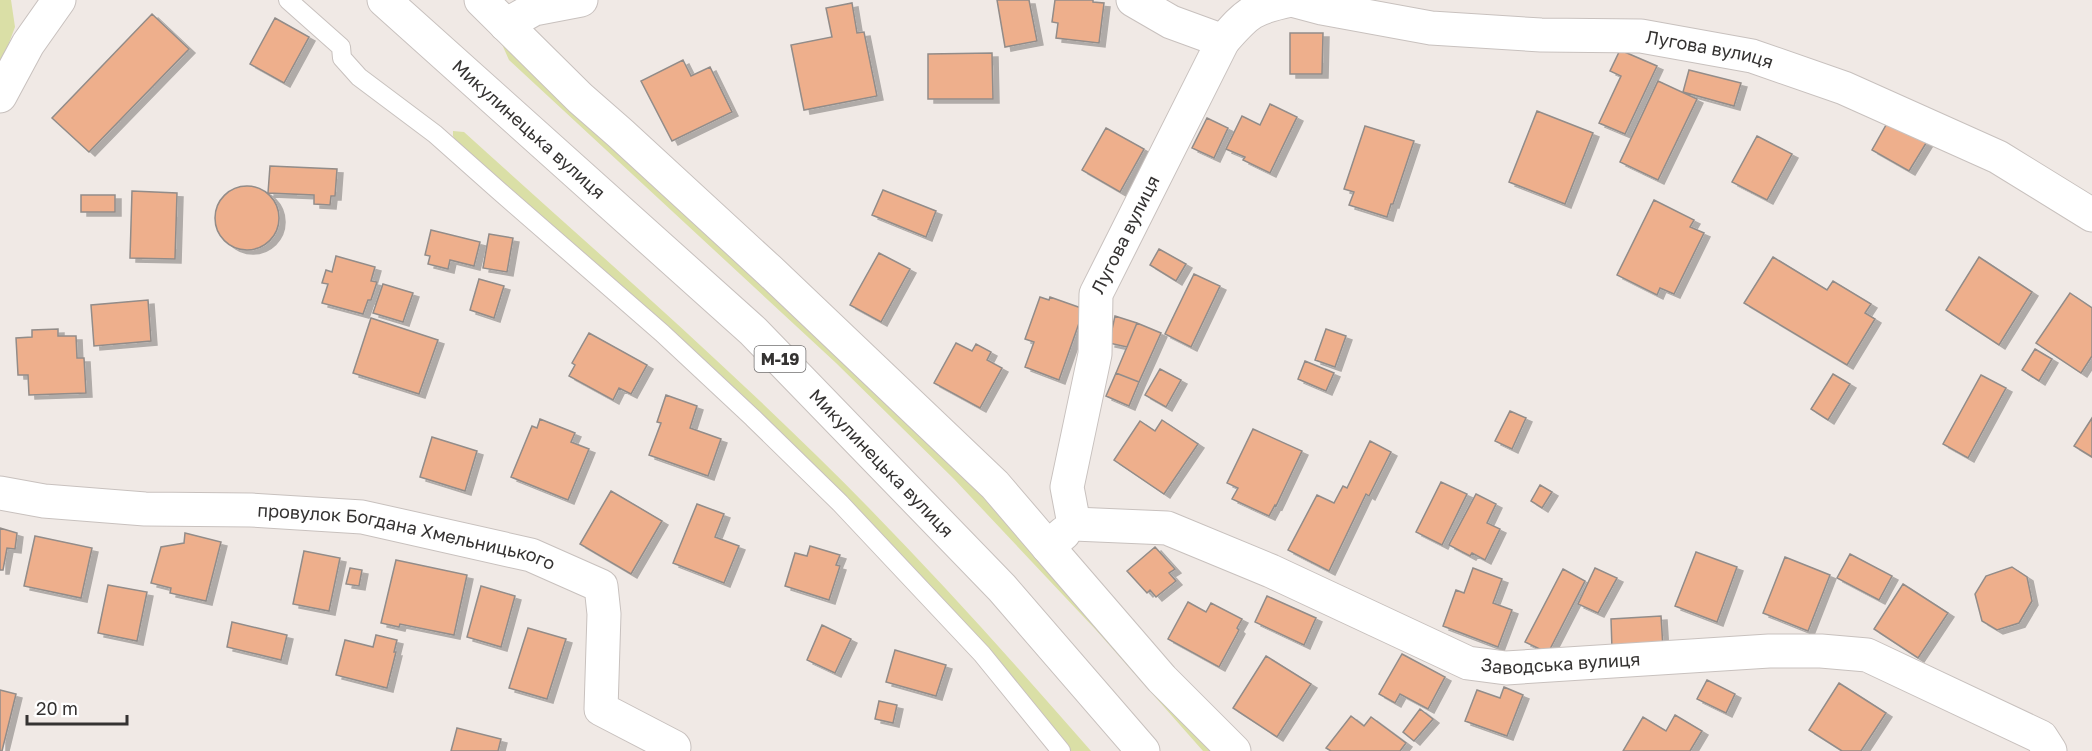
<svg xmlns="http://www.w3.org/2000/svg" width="2092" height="751" font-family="'Golos Text',sans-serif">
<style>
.green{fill:#dadfa6}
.building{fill:#eeaf8c;stroke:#928c89;stroke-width:1.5;filter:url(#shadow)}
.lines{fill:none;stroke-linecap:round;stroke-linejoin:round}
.service-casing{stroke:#c8c1be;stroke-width:20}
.minor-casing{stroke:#c8c1be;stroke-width:35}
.trunk-casing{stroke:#c8c1be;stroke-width:35}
.service{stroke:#fff;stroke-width:18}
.minor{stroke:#fff;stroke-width:33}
.trunk{stroke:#fff;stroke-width:33}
.labels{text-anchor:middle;stroke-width:4.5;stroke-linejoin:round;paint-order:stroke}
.shield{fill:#fff;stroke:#727070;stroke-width:1.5}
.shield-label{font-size:16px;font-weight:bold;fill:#353332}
.street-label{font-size:18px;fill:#353332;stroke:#fff}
</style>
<defs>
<filter id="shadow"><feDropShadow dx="6" dy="4" stdDeviation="0" flood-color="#0004"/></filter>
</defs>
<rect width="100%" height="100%" fill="#f0e9e5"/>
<!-- green -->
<path class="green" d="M0 0H11L15 27 0 67Z
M501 42 961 471 1219 751H1203L1096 630 954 479 836 363 509 60Z
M453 131 464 132C582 239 703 344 817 456 913 550 1003 650 1091 751H1069L938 595 456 141 453 136Z"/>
<!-- building -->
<path class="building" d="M997 0H1029L1037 41 1005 47Z
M1055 0H1093V2L1104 3 1099 43 1056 38 1058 23 1052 22Z
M852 3 857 33 864 32 877 96 804 110 791 45 832 37 826 8Z
M152 14 189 49 89 152 52 118Z
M275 18 309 37 284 83 250 64Z
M1290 33H1323L1322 74H1290Z
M1620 50 1657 66 1625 134 1599 123 1621 76 1610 71Z
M992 53 993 99H928V54Z
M683 60 691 76 710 67 732 112 672 141 641 81Z
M1689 70 1741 83 1734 106 1683 92Z
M1658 81 1697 99 1658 180 1620 162Z
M1270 104 1297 117 1270 173 1243 160 1245 157 1226 149 1242 116 1260 125Z
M1537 111 1593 133 1565 204 1509 182Z
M1207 118 1228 128 1214 158 1192 148Z
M1890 118 1928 140 1909 171 1872 150Z
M1365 126 1414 141 1393 204H1391L1387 217 1349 205 1354 192 1344 189Z
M1106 128 1144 149 1120 192 1082 170Z
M1757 136 1792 154 1767 200 1732 182Z
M270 166 337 169 335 196H331L330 205 314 204V195L268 193Z
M215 218a32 32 0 1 1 64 0a32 32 0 1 1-64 0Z
M883 190 936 211 926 237 872 215Z
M132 191 177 193 175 259 130 258Z
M81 195H115V212H81Z
M1654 200 1694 220 1690 227 1704 233 1674 294 1660 288 1657 295 1617 275Z
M431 230 480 242 474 266 450 260 448 269 428 264 430 256 425 255Z
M489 234 513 238 507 272 483 268Z
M1159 249 1186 264 1176 281 1150 265Z
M879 253 910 269 881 322 850 305Z
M336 256 375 267 371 281 377 282 371 300H368L363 314 322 303 328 284 322 283 326 270 332 272Z
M1773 257 1827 290 1833 281 1871 304 1865 313 1875 319 1847 365 1744 303Z
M1979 257 2032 292 1999 345 1946 310Z
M1194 274 1220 286 1191 347 1165 334Z
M479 279 504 286 494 318 470 310Z
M383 284 413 293 403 322 373 313Z
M2070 293 2092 308V356L2081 373 2036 343Z
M1040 297 1049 300 1050 297 1084 309 1059 380 1025 367 1034 342 1025 339Z
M148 300 151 341 94 346 91 305Z
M1115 316 1137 323 1127 347 1109 343Z
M371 318 438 340 419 394 353 373Z
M1137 323 1161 333 1139 382 1116 373Z
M58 329V336H76L77 358H84L86 393 29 395 28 375H18L16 338 32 337V330Z
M1326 329 1346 336 1335 367 1315 360Z
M589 333 647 365 631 394 619 388 613 400 569 376 575 365 572 363Z
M956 343 972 351 976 344 991 352 987 360 1002 368 980 408 934 383Z
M2035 349 2052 359 2039 381 2022 370Z
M1305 361 1334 373 1326 391 1298 379Z
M1160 369 1181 380 1166 407 1145 395Z
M1116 373 1139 382 1129 406 1106 396Z
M1833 374 1850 384 1828 420 1811 409Z
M1981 375 2006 388 1968 458 1943 444Z
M666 395 697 406 690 428 721 439 708 476 649 455 661 423 657 422Z
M1510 411 1526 418 1512 449 1495 441Z
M2092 418V457L2074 446Z
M540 419 575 433 571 442 589 449 568 500 511 477 532 426 537 428Z
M1162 420 1198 444 1164 494 1114 460 1140 421 1155 431Z
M1253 429 1302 451 1276 506 1275 505 1269 516 1232 499 1238 488 1227 483Z
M432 437 477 451 465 491 420 477Z
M1370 441 1391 452 1369 496 1366 494 1329 571 1288 550 1317 495 1334 503 1343 486 1347 488Z
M1441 482 1467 494 1442 545 1416 532Z
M1540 485 1552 492 1542 508 1531 501Z
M611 491 662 521 631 574 580 544Z
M1476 494 1496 504 1487 523 1500 529 1485 560 1472 553 1470 556 1449 545Z
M697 504 724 514 715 537 739 546 724 583 673 563Z
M0 528 17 533 15 549 7 548 3 570H0Z
M185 533 221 542 206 601 170 593 171 588 151 583 161 547 184 543Z
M35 536 92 548 81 598 24 586Z
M810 546 840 555 836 565 840 566 829 600 785 586 795 553 807 556Z
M1155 547 1175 569 1169 573 1176 581 1156 597 1150 590 1147 593 1127 571Z
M304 551 340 558 329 611 293 604Z
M1696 552 1737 567 1717 622 1675 606Z
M1850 554 1892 576 1879 600 1837 578Z
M1785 557 1830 575 1808 631 1763 613Z
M396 560 467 575 454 635 400 624 399 627 381 623Z
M2012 567 2027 577 2032 601 2019 623 1997 630 1982 621 1975 594 1986 576Z
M350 568 362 570 359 586 346 584Z
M1473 568 1502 579 1493 603 1512 610 1498 647 1443 626 1456 590 1464 593Z
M1595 568 1617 578 1598 613 1578 604Z
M1563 569 1585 581 1548 653 1525 642Z
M1903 584 1948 613 1918 658 1874 629Z
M108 585 147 592 137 641 98 633Z
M481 586 515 596 501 647 467 637Z
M1267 596 1316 618 1304 645 1255 622Z
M1188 602 1206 612 1211 603 1242 619 1237 628 1239 630 1219 667 1168 639Z
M1661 616 1663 648 1612 650 1611 619Z
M232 622 287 635 281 660 227 647Z
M822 625 851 639 835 673 807 660Z
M528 628 566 639 547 699 509 688Z
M376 635 397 640 394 652H396L387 688 336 675 345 640 373 647Z
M895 650 946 665 936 696 886 682Z
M1402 654 1445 677 1428 709 1400 694 1395 703 1379 694Z
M1266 656 1311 684 1277 737 1233 708Z
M1707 680 1735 694 1726 713 1697 699Z
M1839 683 1886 713 1861 751H1842L1809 730Z
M1504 687 1523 695 1507 736 1465 721 1477 690 1500 698Z
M0 690 16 694 2 751H0Z
M879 701 897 705 893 723 875 719Z
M1420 709 1433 719 1414 741 1403 732Z
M1675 715 1702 731 1690 751H1623L1643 717 1666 731Z
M1351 716 1364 726 1371 717 1406 743 1400 751H1331L1326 748Z
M457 728 501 739 498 751H451Z"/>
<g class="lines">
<!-- service casing -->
<g class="service-casing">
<path id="service" d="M288 0 341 47 342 58 359 77 435 134 498 190 662 333 753 418 840 503 982 654 1061 751"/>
</g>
<!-- minor casing -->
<g class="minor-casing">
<g id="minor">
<path d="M481 0 580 98 620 133 769 270 995 485 1048 547"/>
<path d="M1133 0 1171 22 1223 41"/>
<path id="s1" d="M1292 0 1322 8 1431 28 1541 35 1641 36 1752 56 1844 88 1998 157 2092 215"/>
<path d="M506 25 534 9 581 0"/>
<path d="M0 96 28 44 59 0"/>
<path id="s2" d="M0 493 44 501 145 509 251 510 362 517 531 555 601 586 604 614 601 709 674 747"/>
<path id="s3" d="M1074 524 1167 528 1271 571 1468 663 1506 668 1769 651H1821L1867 655 2041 737 2050 751"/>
<path id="s4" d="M1074 524 1067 487 1095 354 1096 294 1223 41C1248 12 1253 8 1291 0"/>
<path d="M1064 533 1048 547 1162 679 1234 751"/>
</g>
</g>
<!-- trunk casing -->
<g class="trunk-casing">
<g id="trunk">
<path id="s5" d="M384 0 753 331 1002 588 1143 751"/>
</g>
</g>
<!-- service -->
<use href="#service" class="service"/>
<!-- minor -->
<use href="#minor" class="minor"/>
<!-- trunk -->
<use href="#trunk" class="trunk"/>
</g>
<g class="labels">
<!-- shield labels -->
<rect class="shield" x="754.5" y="346" width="51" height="26" rx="4.5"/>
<g class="shield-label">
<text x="780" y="365">М-19</text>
</g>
<!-- street labels -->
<g class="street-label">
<text dy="6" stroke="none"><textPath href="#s1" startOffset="422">Лугова вулиця</textPath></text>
<text dy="6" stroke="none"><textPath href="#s5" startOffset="194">Микулинецька вулиця</textPath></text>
<text dy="6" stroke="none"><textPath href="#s4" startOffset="300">Лугова вулиця</textPath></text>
<text dy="6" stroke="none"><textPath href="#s5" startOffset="680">Микулинецька вулиця</textPath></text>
<text dy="6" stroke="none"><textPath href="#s2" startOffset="410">провулок Богдана Хмельницького</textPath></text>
<text dy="6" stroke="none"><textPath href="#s3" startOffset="516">Заводська вулиця</textPath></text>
</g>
</g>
<!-- scale -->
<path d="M27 715v9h100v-9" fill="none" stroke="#353332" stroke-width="3"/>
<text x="36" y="715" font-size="18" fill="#353332" stroke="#ffffff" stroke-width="4.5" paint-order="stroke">20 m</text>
</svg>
